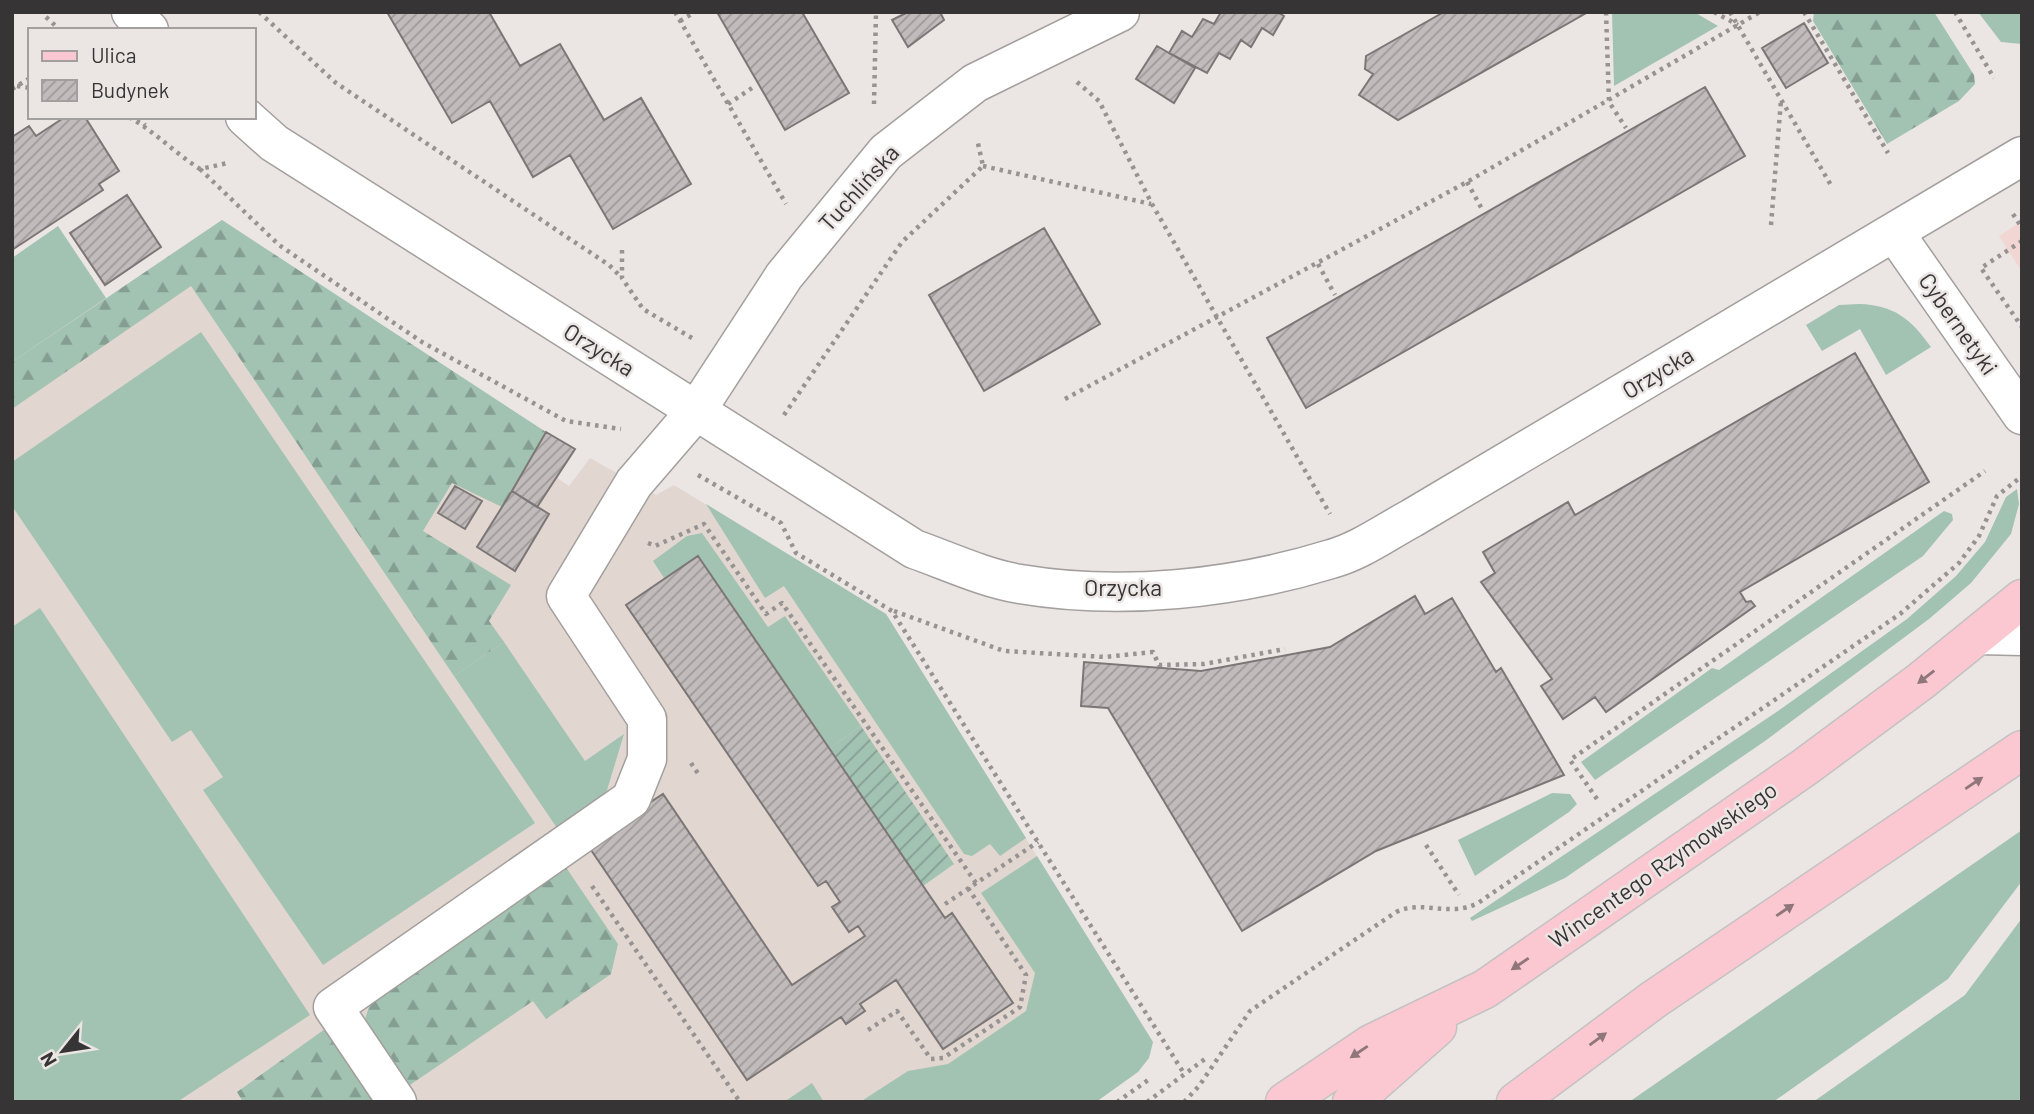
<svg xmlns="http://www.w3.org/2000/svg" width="2034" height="1114" font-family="Barlow,sans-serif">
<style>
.commercial{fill:#f1d6d4}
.built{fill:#e2d7d0}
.grass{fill:#a2c2b2}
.forest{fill:url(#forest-firs)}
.garden{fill:url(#garden-furrows)}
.building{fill:url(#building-hatch);stroke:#7c7776;stroke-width:2}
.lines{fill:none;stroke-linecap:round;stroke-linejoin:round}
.minor-casing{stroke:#a39f9d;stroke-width:41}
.major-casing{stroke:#c3c2c2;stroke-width:41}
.path{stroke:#979392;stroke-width:4.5;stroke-dasharray:3.5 5;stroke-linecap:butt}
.minor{stroke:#fff;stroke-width:38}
.major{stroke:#fbc7d0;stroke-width:38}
.oneway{fill:#8f767a}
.labels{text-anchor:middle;stroke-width:5;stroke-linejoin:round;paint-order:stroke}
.street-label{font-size:23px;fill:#363434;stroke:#ebe6e4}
</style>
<defs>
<pattern id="forest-firs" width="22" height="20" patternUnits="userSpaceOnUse" patternTransform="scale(1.75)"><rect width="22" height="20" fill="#a2c2b2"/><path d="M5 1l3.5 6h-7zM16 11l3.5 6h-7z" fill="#859e92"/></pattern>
<pattern id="garden-furrows" width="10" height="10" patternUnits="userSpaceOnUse" patternTransform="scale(1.75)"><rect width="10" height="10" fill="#a2c2b2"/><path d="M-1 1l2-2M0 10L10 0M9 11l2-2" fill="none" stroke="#859e92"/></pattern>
<pattern id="building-hatch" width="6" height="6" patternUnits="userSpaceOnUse" patternTransform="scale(1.75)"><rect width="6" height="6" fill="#c1bcbb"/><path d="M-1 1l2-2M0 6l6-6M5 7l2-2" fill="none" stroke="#9e9a99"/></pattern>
</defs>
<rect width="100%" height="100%" fill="#ebe6e4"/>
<!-- commercial -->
<path class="commercial" d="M2022 221V272L1999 236Z"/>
<!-- built -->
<path class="built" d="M222 220 379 330 546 432 531 460 569 486 590 458 656 495 674 485 886 614 1153 1042 1066 1102H12V362Z"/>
<!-- grass -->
<path class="grass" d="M1612 12H1694L1718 26 1614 86Z
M1978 12H2022V44L2001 42Z
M58 226 106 298 12 362V258Z
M1859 304C1894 305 1911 319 1931 347L1886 375 1860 329 1822 351 1806 325 1839 305Z
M201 332 535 823 323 965 203 790 223 777 191 730 172 742 12 506V462Z
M2017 489 2019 504 2011 534 1971 583 1929 619 1765 741 1565 878 1472 921 1470 918 1778 711 1907 619 1956 576 1985 542 2006 497Z
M706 504 886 614 1026 838 1000 856 990 844 972 856 964 854 784 586 765 598Z
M1944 511 1952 514 1953 520 1923 556 1595 780 1581 762 1712 668 1719 670Z
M702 533 768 627 785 616 861 726 830 748 698 556 664 578 653 561 687 536Z
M40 608 310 1015 177 1102H12V627Z
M504 642 585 761 624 734 604 800 559 831 454 676Z
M1552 793 1570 794 1577 804 1569 812 1475 876 1458 840Z
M2022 830V881L1948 979 1773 1102H1629Z
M1037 856 1153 1042 1149 1058 1138 1072 1096 1102H860L908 1071 948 1064 1026 1011 1035 973 981 893Z
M2022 918V1102H1813L1965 995Z
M812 1083 824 1102H784Z"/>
<!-- forest -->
<path class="forest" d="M1814 12H1934L1974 75 1975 84 1959 101 1887 144 1813 21Z
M222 220 546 432 502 507 452 483 423 531 511 585 489 621 504 642 454 676 191 286 12 409V362Z
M563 863 618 944 611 974 546 1019 533 1001 407 1087 363 1025 373 995Z
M325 1029 374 1102H243L237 1092Z"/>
<!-- garden -->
<path class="garden" d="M861 726 954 864 923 886 830 748Z"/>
<!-- building -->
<path class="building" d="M387 12H489L520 66 560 44 604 120 641 98 691 184 613 229 570 155 533 177 490 101 452 123Z
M717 12H802L849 93 785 130Z
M908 12H940L944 20 908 47 892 20Z
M1221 12H1277L1284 16 1273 35 1262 28 1251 47 1241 40 1230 59 1219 53 1207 73 1169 53 1182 31 1192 37 1203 19 1214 24Z
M1444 12H1588L1398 120 1359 95 1373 74 1365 69 1366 56Z
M1804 23 1828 63 1786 88 1762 48Z
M1157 46 1195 68 1174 103 1136 79Z
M1705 87 1745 156 1306 408 1267 338Z
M65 117H85L119 171 99 184 103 190 12 250V137L29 126 36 136Z
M127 195 161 247 105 285 70 233Z
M1044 228 1100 324 984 391 929 295Z
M1855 353 1929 482 1740 592 1746 602 1751 601 1755 606 1606 712 1595 697 1563 719 1541 686 1552 679 1481 582 1495 573 1483 552 1568 502 1575 515Z
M546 432 575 449 537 507 512 491Z
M455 486 482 501 465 529 438 513Z
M512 491 549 514 515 571 477 547Z
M698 556 945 918 952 913 1013 1003 943 1049 896 980 860 1004 865 1011 846 1024 841 1017 747 1080 587 844 663 794 792 985 865 936 858 926 849 932 832 907 840 902 826 881 818 886 626 605Z
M1415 596 1425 614 1452 598 1496 672 1501 668 1564 775 1376 851 1242 931 1108 708 1081 706 1084 662 1201 671 1330 647Z"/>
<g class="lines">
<!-- minor casing -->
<g class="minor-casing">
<path id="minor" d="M131 12 149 30
M245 117 274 143 914 549C948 561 984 578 1020 584 1121 601 1234 589 1331 559 1360 551 1386 532 1412 518L2022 156
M1894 232 2022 415
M1979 635 2022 636
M397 1102 333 1007 631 799 647 759V719L566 596 634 483 696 411 784 276 886 152 975 83 1120 12"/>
</g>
<!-- major casing -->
<g class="major-casing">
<path id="major" d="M1285 1102 1371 1044 1485 989 1805 767 1921 681 2022 599
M1352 1102 1437 1027
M1516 1102 1653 1000 2022 750"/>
</g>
<!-- path -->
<path class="path" d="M259 12 336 83 609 265 622 278
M675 12 786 204
M1606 12 1609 102 1626 128
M1714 12 1738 25
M1730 12 1832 187
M1804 12 1888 153
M1955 12 1994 78
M46 17 60 30
M680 21 695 12
M1077 82 1099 101 1152 204 1330 514
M17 86 30 88
M12 89 30 78
M728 104 752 88
M874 104 876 12
M129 117C155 132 175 153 200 169L228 163
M139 117 145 125
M983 166 1151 204
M200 169 279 245 422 342 566 421 621 429
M1467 182 1482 209
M2013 214 2022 228
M1771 225 1781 100
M2022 241 1981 268 2022 327
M622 250V278L643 309 692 338
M1318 264 1335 295
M1065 399 1467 182 1760 12
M784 415 902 242 983 166 977 139
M698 475 781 523 796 553 892 611 1185 1075
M648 543 655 546 704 524 766 614 782 603 976 883
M894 611 1004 651 1105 657 1153 652 1159 665 1204 664 1285 649
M691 763 699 775
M1597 799 1570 760 1985 471
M1426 845 1459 895
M592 886 740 1102
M945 904 1038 842
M868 1030 897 1011 931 1059 943 1058 1020 1007 1026 975 968 888
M1117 1102 1151 1078
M1147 1102 1205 1059
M1184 1102 1199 1086 1250 1011 1396 912C1423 899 1448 918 1478 903L1900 614 1959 563 1979 536 1997 496 2022 476"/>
<!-- minor -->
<use href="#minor" class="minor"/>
<!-- major -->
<use href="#major" class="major"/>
</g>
<!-- one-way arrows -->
<defs><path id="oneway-solid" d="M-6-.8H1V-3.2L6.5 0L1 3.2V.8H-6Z" transform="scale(1.75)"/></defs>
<g class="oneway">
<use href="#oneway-solid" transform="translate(1926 677) rotate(142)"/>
<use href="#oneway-solid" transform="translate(1974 783) rotate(-34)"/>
<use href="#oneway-solid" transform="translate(1785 910) rotate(-34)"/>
<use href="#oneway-solid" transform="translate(1520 964) rotate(146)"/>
<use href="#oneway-solid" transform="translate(1598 1039) rotate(-36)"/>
<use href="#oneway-solid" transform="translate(1359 1052) rotate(146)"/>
</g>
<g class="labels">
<!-- street labels -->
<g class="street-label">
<text transform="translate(859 188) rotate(-48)" y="8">Tuchlińska</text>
<text transform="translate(1958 324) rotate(55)" y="8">Cybernetyki</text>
<text transform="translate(599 350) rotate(32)" y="8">Orzycka</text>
<text transform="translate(1658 373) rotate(-31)" y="8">Orzycka</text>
<text x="1123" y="596">Orzycka</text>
<text transform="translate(1663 865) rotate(-35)" y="8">Wincentego Rzymowskiego</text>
</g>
</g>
<!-- border -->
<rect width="2034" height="1114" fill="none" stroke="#363434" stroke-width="28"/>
<!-- legend -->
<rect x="28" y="28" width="228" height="91" fill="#ebe6e4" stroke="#a39f9e" stroke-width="2"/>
<rect x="42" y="51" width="35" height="10" fill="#fbc7d0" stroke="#a39f9e" stroke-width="2"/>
<text x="91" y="63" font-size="21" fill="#363434">Ulica</text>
<rect x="42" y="80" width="35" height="21" fill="url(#building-hatch)" stroke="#a39f9e" stroke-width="2"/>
<text x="91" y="98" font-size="21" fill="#363434">Budynek</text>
<!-- north arrow -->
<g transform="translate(63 1051) rotate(240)" stroke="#ebe6e4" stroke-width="5" paint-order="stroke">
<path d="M0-5L12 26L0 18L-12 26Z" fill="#363434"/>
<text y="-10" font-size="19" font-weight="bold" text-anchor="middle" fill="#363434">N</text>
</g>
</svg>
